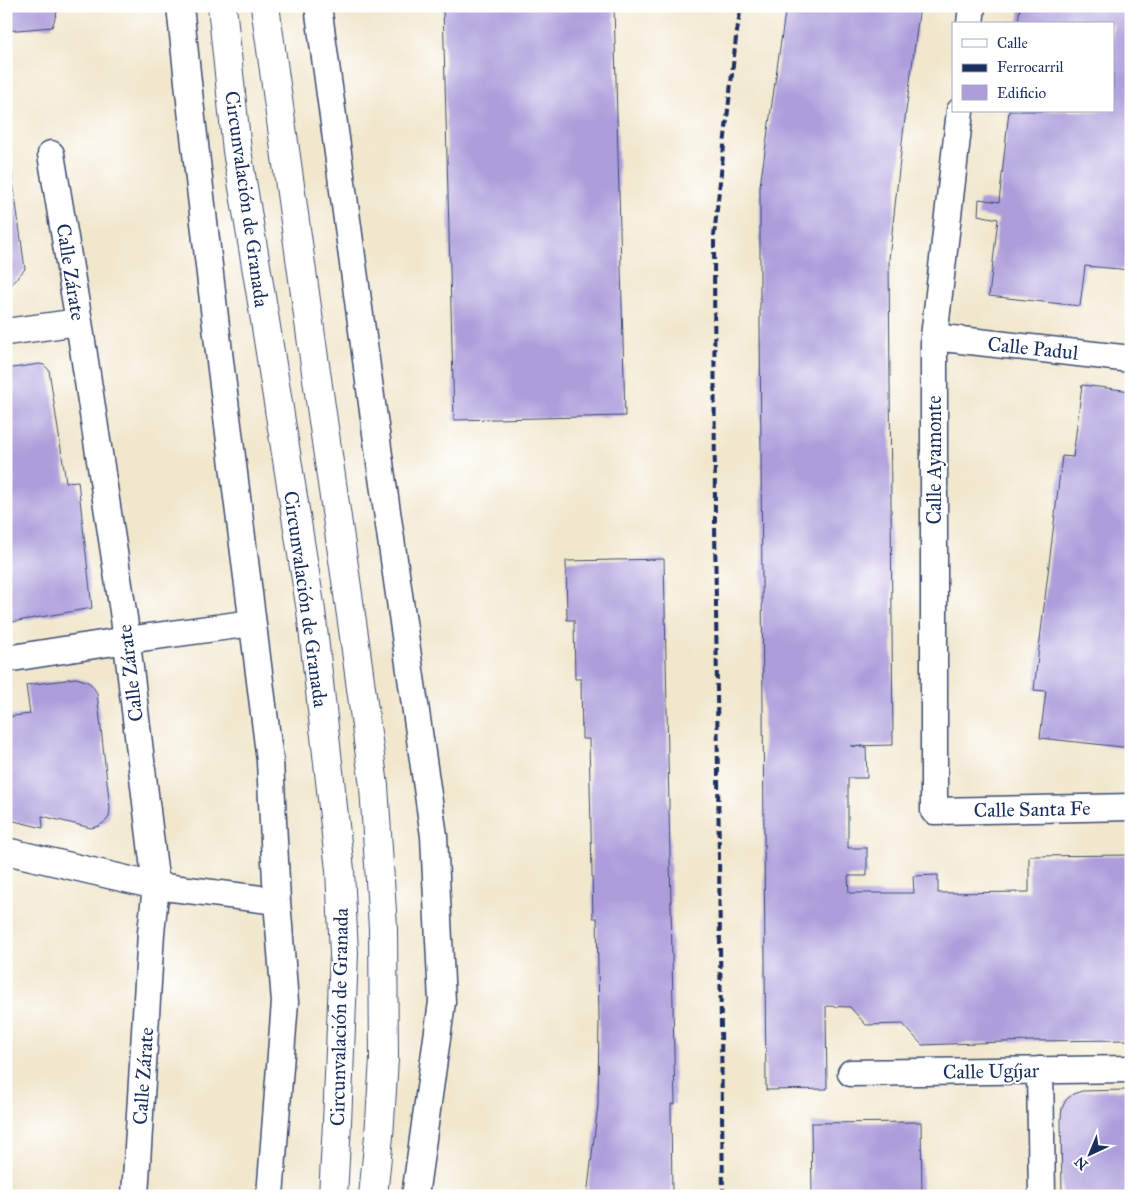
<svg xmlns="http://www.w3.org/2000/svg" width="1137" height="1202" font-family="'IM FELL Great Primer',serif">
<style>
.building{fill:#ad9edb}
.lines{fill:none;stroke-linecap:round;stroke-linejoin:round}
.minor-casing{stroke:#3b4b6f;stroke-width:29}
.highway-casing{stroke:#3b4b6f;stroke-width:30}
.minor{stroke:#fff;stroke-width:26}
.highway{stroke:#fff;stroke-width:28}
.rail{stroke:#1b2f5e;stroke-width:4;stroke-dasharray:8 4;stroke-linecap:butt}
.labels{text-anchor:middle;stroke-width:4;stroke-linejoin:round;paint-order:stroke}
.street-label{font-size:20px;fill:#1b2f5e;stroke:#fff}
</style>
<rect width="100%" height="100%" fill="#fff"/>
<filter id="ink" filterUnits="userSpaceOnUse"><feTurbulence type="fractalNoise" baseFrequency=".02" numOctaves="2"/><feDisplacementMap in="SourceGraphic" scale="10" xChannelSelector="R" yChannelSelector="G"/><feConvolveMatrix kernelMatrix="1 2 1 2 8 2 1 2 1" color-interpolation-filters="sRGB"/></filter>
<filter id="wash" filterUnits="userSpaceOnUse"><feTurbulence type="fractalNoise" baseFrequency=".0096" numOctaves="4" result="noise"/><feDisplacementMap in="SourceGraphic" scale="20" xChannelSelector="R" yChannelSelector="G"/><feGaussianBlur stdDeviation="1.12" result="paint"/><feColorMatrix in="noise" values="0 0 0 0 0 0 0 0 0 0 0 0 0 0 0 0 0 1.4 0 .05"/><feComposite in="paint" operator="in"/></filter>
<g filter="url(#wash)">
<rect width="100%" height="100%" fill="#f1e7cd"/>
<g id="blocks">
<!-- building -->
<path class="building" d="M6 6H59L52 27 6 31Z
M443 6H614L625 416 454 420Z
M786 6H920L903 134 889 259 893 745 851 746 866 747 867 778H848V848H867V876H848L849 893H914L913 876 938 875V893L1029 892V856L1131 855V1040L1030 1041 922 1045 903 1024 866 1025 850 1007 826 1006 827 1089 766 1090 760 324V186Z
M1020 6H1131V270L1085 266 1080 306 989 296 998 219 978 215 979 199 999 202 1009 111H1113V24H1018Z
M6 152H9L25 269 6 290Z
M40 364 44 365 49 370 66 482 78 481 92 608 6 623V369Z
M1082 385 1131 391V748L1040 738 1046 691 1034 690 1062 456 1073 457Z
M664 559 675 1104H671L672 1196H587L598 1105 599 1017 597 918H593L589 739H582L581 679H575L574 620H567L566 561Z
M76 678 86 681 91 684 97 693 110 808 109 817 106 821 99 826 91 828 42 816 43 828 6 819V717L30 714 26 685 66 680 68 679Z
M1126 1090H1131V1196H1062L1061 1118 1062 1108 1066 1100 1073 1094 1082 1091Z
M921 1122 922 1196H812L811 1123Z"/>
</g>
</g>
<g filter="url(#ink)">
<use href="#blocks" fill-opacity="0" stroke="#3b4b6f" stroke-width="1"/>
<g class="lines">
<!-- minor casing -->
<g class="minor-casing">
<path id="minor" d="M180 6 190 101 220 361 270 761 277 901 285 1002 270 1196
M318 6 381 470 434 836 442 1002 415 1196
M970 24 972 6
M960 111 934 337V811L1131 807
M51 154 79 322 124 618 156 886 151 933 135 1196
M6 332 79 322
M934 337 1131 359
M6 659 127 640 252 623
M6 851 156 886 277 901
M1040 1070 1042 1196
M851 1073 1131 1069"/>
</g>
<!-- highway casing -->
<g class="highway-casing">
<path id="highway" d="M222 6 237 151 263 308 311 611 340 870 344 954 337 1123 333 1196
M265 6 314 358 355 643 374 786 383 928 384 1059 379 1136 373 1196"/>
</g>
<!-- minor -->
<use href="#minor" class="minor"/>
<!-- highway -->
<use href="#highway" class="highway"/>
<!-- rail -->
<path class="rail" d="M723 1196 715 523 714 236 736 38 741 6"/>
</g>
</g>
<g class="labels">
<!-- street labels -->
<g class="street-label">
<text transform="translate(247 199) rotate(82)" y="7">Circunvalación de Granada</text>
<text transform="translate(71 272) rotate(81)" y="7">Calle Zárate</text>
<text transform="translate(1033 348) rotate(6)" y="7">Calle Padul</text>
<text transform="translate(934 460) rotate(-90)" y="7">Calle Ayamonte</text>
<text transform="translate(306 599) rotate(82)" y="7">Circunvalación de Granada</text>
<text transform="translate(130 673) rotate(-97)" y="7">Calle Zárate</text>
<text transform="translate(1032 809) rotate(-1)" y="7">Calle Santa Fe</text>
<text transform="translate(339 1017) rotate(-89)" y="7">Circunvalación de Granada</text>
<text transform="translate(991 1071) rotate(-1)" y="7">Calle Ugíjar</text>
<text transform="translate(143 1076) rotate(-86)" y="7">Calle Zárate</text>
</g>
</g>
<!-- margin -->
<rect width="1137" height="1202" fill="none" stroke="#fff" stroke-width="25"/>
<!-- legend -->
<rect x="952" y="22" width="162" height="90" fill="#ffffff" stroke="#a4acbf"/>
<rect x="962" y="39" width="25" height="8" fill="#ffffff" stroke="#a4acbf"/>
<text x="997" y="48" font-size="15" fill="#1b2f5e">Calle</text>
<rect x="962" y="64" width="25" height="8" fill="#1b2f5e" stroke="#a4acbf"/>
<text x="997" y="72" font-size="15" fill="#1b2f5e">Ferrocarril</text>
<rect x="962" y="85" width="25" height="15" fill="#ad9edb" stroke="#a4acbf"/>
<text x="997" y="98" font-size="15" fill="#1b2f5e">Edificio</text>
<!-- north arrow -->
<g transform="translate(1090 1154) rotate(224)" stroke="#ffffff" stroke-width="4" paint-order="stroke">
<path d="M0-4L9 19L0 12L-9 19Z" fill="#1b2f5e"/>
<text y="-8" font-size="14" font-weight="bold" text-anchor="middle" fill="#1b2f5e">N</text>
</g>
</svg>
